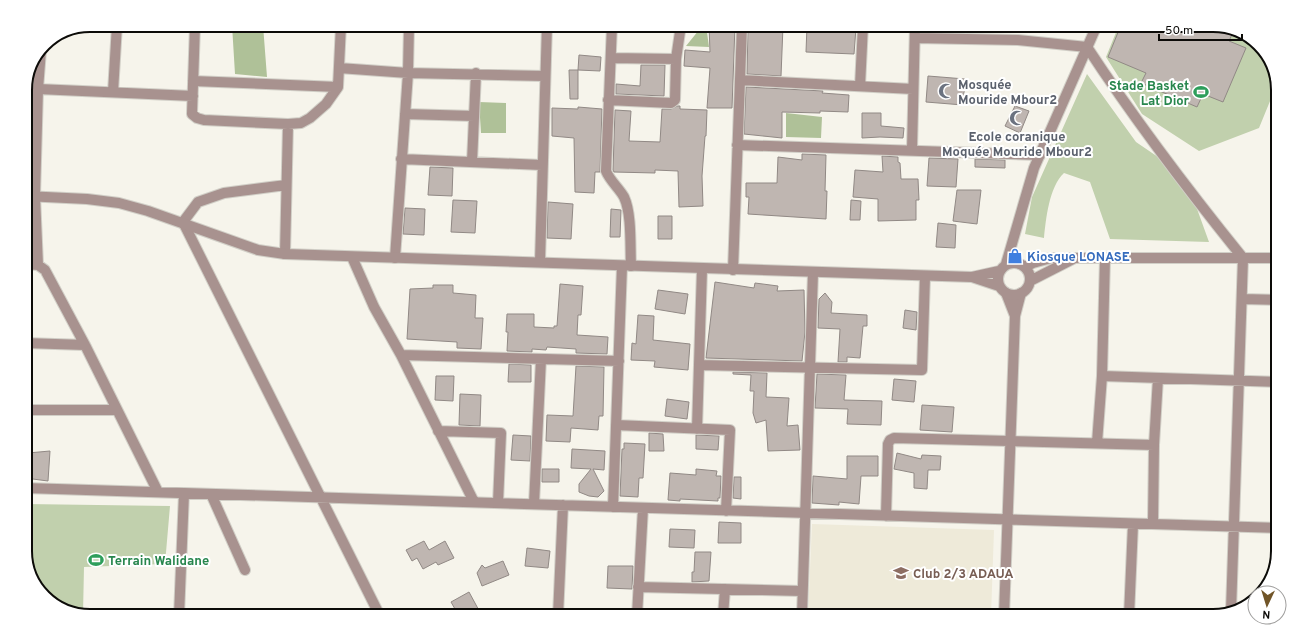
<svg xmlns="http://www.w3.org/2000/svg" width="1303" height="641" font-family="Overpass,sans-serif">
<style>
.built{fill:#eeead9}
.green{fill:#c1d0ad}
.forest{fill:#afc198}
.building{fill:#bfb6b1;stroke:#918985}
.lines{fill:none;stroke-linecap:round;stroke-linejoin:round}
.minor-casing{stroke:#d1cfc7;stroke-width:12}
.tertiary-casing{stroke:#d1cfc7;stroke-width:12}
.minor{stroke:#a8928f;stroke-width:10}
.tertiary{stroke:#a8928f;stroke-width:10}
.labels{text-anchor:middle;stroke-width:4;stroke-linejoin:round;paint-order:stroke}
.worship-label{font-size:13px;font-weight:bold;fill:#5b616d;stroke:#fff;text-anchor:start}
.leisure-label{font-size:13px;font-weight:bold;fill:#27864d;stroke:#fff;text-anchor:end}
.shop-label{font-size:13px;font-weight:bold;fill:#366cbe;stroke:#fff;text-anchor:start}
.education-label{font-size:13px;font-weight:bold;fill:#785e54;stroke:#fff;text-anchor:start}
.rim{fill:none;stroke:#0c0b08;stroke-width:2}
</style>
<rect width="100%" height="100%" fill="#f6f4eb"/>
<!-- built -->
<path class="built" d="M812 524 994 530 991 616H808Z"/>
<!-- green -->
<path class="green" d="M1119 25H1213L1242 32 1267 54 1277 84 1259 128 1199 151 1142 114 1106 57Z
M1087 74 1136 142 1158 157 1180 179 1192 195 1209 242 1110 239 1090 182 1064 173C1049 187 1046 219 1044 238L1025 234 1032 197Z
M25 504 170 506 165 564 84 567 83 614 61 609 36 587 25 556Z"/>
<!-- forest -->
<path class="forest" d="M232 25H263L267 77 235 74Z
M703 25H706L709 47 686 46Z
M479 102 506 103V133H481Z
M786 113 822 117 821 138 786 137Z"/>
<!-- building -->
<path class="building" d="M709 25H735L732 108H707L710 68 684 66 685 50 710 52Z
M748 25 783 26 781 76 747 74Z
M1121 25H1213L1234 30 1229 41 1246 48 1223 102 1203 94 1197 107 1141 83 1146 73 1108 57Z
M807 26 856 28 854 54 806 52Z
M579 55 601 57 600 71 578 70Z
M641 65H665L664 96 616 94V84L640 86Z
M569 70H578V99H570Z
M928 76 965 79 963 105 926 102Z
M746 87 823 91 822 93 849 95 848 112 820 111V113L782 112V138L744 134Z
M677 106H680V109L707 110 706 136H705L702 176 703 206 679 207 678 171 655 170V173L614 172 613 170 615 110 631 111 629 141 660 142 662 109H671Z
M1015 106 1029 111 1020 133 1005 126Z
M578 107 602 109 600 172H595L594 193 575 192 574 138 552 136V108L578 109Z
M862 113H881V126L904 128 903 138 880 137 862 138Z
M802 154 826 155 825 191H827L826 219 748 214 749 197H746V183H777L778 157 802 160Z
M882 156 898 157V162L900 163 901 179H918L919 200H916V220L878 221V199L853 197 855 170 883 172Z
M929 158 958 159 956 187 927 186Z
M975 159 1005 160V168L975 167Z
M430 167 453 168 452 196 428 195Z
M957 190H981L977 224 953 221Z
M453 200 477 201 475 233 451 232Z
M851 200 861 201 860 220H850Z
M548 202 573 204 571 239 547 238Z
M405 208 425 209 424 235 403 234Z
M611 209 621 210 620 237H610Z
M658 216H672V239H658Z
M938 223 956 225 955 248 936 247Z
M715 282 754 288 755 283 778 286 777 291 804 290 805 332 802 361 706 358Z
M560 284 583 286 581 315H578L577 335 608 337 607 354 576 353V349L547 347 546 350 532 349V352L507 351 508 332H506L507 314H534V327L554 328V326H557Z
M433 285H453V293L476 295 475 318H483L481 349 457 348V342L407 339 410 289 433 288Z
M658 290 688 294 685 314 655 309Z
M825 293 832 302 831 313 867 315V326H863L860 358 847 357V362H838L840 329 818 328 819 299Z
M905 310 917 312 916 330 903 328Z
M638 315 654 316 653 340 690 344 688 370 654 367 655 361 631 360 632 343 636 344Z
M509 364 531 365V382H508Z
M576 366 604 367 603 416H599L598 430 571 428 570 442 546 441 547 415 573 416Z
M733 372 767 373 766 397 789 398 787 426 798 425 800 450 768 451 766 420 756 423 753 413 754 391H750L751 375 733 374Z
M817 374 846 375 844 400 882 401 881 425 847 424 848 409 815 408Z
M436 376H454L453 401 435 400Z
M894 379 916 381 914 402 892 400Z
M460 394 481 395 480 426 459 425Z
M667 399 689 402 687 419 665 416Z
M922 405 954 407 952 432 920 430Z
M649 433 663 434 664 451H649Z
M513 435 531 436 530 461 511 460Z
M696 435 719 436 718 450 696 449Z
M624 443 645 444 643 478H639L638 497 620 496 622 449H624Z
M572 449 605 451 604 470 593 469 604 491 598 497 589 496 579 492V484L591 469 571 468Z
M50 451 48 481 25 478 28 453Z
M897 453 921 459 922 455 941 456 940 470H928L927 489 914 488V473L894 469Z
M847 456H878V476H861L859 504 839 502V505L812 503 813 476 847 479Z
M542 469H559V482H542Z
M696 469 717 471 716 476H721L720 498H718V501L680 499V501L668 500 670 473 696 475Z
M734 477H741V499L733 498Z
M719 522 741 523V543H718Z
M670 529 695 530 694 548 669 547Z
M424 541 429 550 445 541 454 558 438 565 436 562 423 569 417 558 412 561 406 550Z
M527 548 550 551 548 568 525 566Z
M695 552H711L709 581 692 582V572H694Z
M503 561 509 575 482 586 477 573 482 565 485 568Z
M608 566H633L632 589 607 588Z
M469 592 482 616H459L451 602Z"/>
<g class="lines">
<!-- minor casing -->
<g class="minor-casing">
<path id="minor" d="M195 25 192 114 197 118 204 120 288 124 301 123 310 118 326 104 338 87 341 25
M307 25 341 26
M612 25 606 171C610 181 619 188 624 197 632 214 630 247 631 266
M915 38 1018 40 1087 47C1135 120 1188 190 1243 258L1231 611
M611 58 676 59
M339 68 408 73 545 76
M740 80 913 89
M193 81 338 87
M860 86 863 25
M38 89 193 96
M113 92 117 25
M608 100 671 103 675 100 676 59 681 25
M405 114 474 116
M737 145 1040 155
M912 150 915 25
M401 159 542 165
M472 162 476 73
M286 185 224 193 198 202 183 222 380 616
M285 254 288 124
M352 257 374 307 401 355 474 502
M395 258 408 73 409 25
M540 262 547 25
M25 264 38 265 45 270 85 345 158 492
M38 265 35 196 38 89 41 50
M733 270 742 25
M1006 293 1015 316
M1242 299 1278 300
M25 343 85 345
M401 355 619 361
M699 365 922 370 925 276
M1102 376 1278 382
M25 410H117
M616 425 730 430 726 511
M697 429 702 269
M438 431 501 433 498 503
M1097 443 1102 376 1105 258
M25 488 1278 528
M211 494 245 570
M534 504 541 359
M613 507 622 266
M886 516 888 444 890 440 894 438 1154 445
M1153 524 1154 445 1158 378
M638 587 802 591
M558 615 574 616
M179 616 184 493
M558 616 563 505
M637 616 643 508
M723 616 725 589
M802 616 813 272
M1004 616 1015 316 1021 293
M1129 616 1133 524"/>
</g>
<!-- tertiary casing -->
<g class="tertiary-casing">
<path id="tertiary" d="M25 196 87 199 119 203 148 211 258 250 285 254 972 277 999 271
M998 279a16 16 0 1 1 32 0a16 16 0 1 1-32 0Z
M1006 264 1034 168 1097 25
M1025 267 1033 263 1051 258H1278
M972 277 999 286
M1030 281 1073 259"/>
</g>
<!-- minor -->
<use href="#minor" class="minor"/>
<!-- tertiary -->
<use href="#tertiary" class="tertiary"/>
</g>
<!-- icons -->
<defs>
<g id="mosque-bare" transform="scale(1.2)"><path d="M3.5-4.9A6 6 0 1 0 3.5 4.9A5 5 0 1 1 3.5-4.9Z" fill="#6b7280" stroke="#fff" stroke-width="2.5" paint-order="stroke"/></g>
<g id="stadium-bare" transform="scale(1.2)"><path d="M0-5a6.5 5 0 1 0 0 10a6.5 5 0 1 0 0-10ZM-3.5-1.8h7v3.6h-7Z" fill="#2e9e5b" stroke="#fff" stroke-width="2.5" paint-order="stroke"/></g>
<g id="shop-bare" transform="scale(1.2)"><path d="M-5-2.5h2.3a2.7 3.5 0 0 1 5.4 0H5L5.5 6h-11ZM-1.5-2.5h3a1.5 2.3 0 0 0-3 0Z" fill="#3f7fe0" stroke="#fff" stroke-width="2.5" paint-order="stroke"/></g>
<g id="school-bare" transform="scale(1.2)"><path d="M0-5L7-2L0 1L-7-2ZM-4 1L0 2.5L4 1V4Q0 6-4 4Z" fill="#8d6e63" stroke="#fff" stroke-width="2.5" paint-order="stroke"/></g>
</defs>
<g fill-rule="evenodd">
<use href="#mosque-bare" x="946" y="91"/>
<use href="#stadium-bare" x="1201" y="92"/>
<use href="#mosque-bare" x="1017" y="118"/>
<use href="#shop-bare" x="1015" y="256"/>
<use href="#stadium-bare" x="96" y="560"/>
<use href="#school-bare" x="901" y="573"/>
</g>
<g class="labels">
<!-- worship labels -->
<g class="worship-label">
<text x="958" y="89">Mosquée<tspan x="958" dy="15">Mouride Mbour2</tspan></text>
<text x="1017" y="141" text-anchor="middle">Ecole coranique<tspan x="1017" dy="15">Moquée Mouride Mbour2</tspan></text>
</g>
<!-- leisure labels -->
<g class="leisure-label">
<text x="1189" y="90">Stade Basket<tspan x="1189" dy="15">Lat Dior</tspan></text>
<text x="108" y="565" text-anchor="start">Terrain Walidane</text>
</g>
<!-- shop labels -->
<g class="shop-label">
<text x="1027" y="261">Kiosque LONASE</text>
</g>
<!-- education labels -->
<g class="education-label">
<text x="913" y="578">Club 2/3 ADAUA</text>
</g>
</g>
<!-- crop -->
<path d="M0 0H1303V641H0ZM90 32H1213A58 58 0 0 1 1271 90V551A58 58 0 0 1 1213 609H90A58 58 0 0 1 32 551V90A58 58 0 0 1 90 32Z" fill="#fff" fill-rule="evenodd"/>
<path class="rim" d="M90 32H1213A58 58 0 0 1 1271 90V551A58 58 0 0 1 1213 609H90A58 58 0 0 1 32 551V90A58 58 0 0 1 90 32Z"/>
<!-- north arrow -->
<g transform="translate(1267 605) rotate(184)"><circle r="19" fill="#ffffff" stroke="#9e9d9c"/>
<path d="M0-3L7 15L0 10L-7 15Z" fill="#715528"/>
<text y="-6" font-size="11" font-weight="bold" text-anchor="middle" fill="#0c0b08">N</text>
</g>
<!-- scale -->
<path d="M1159 34v6h83v-6" fill="none" stroke="#0c0b08" stroke-width="2"/>
<text x="1165" y="34" font-size="12" fill="#0c0b08" stroke="#ffffff" stroke-width="3" paint-order="stroke">50 m</text>
</svg>
